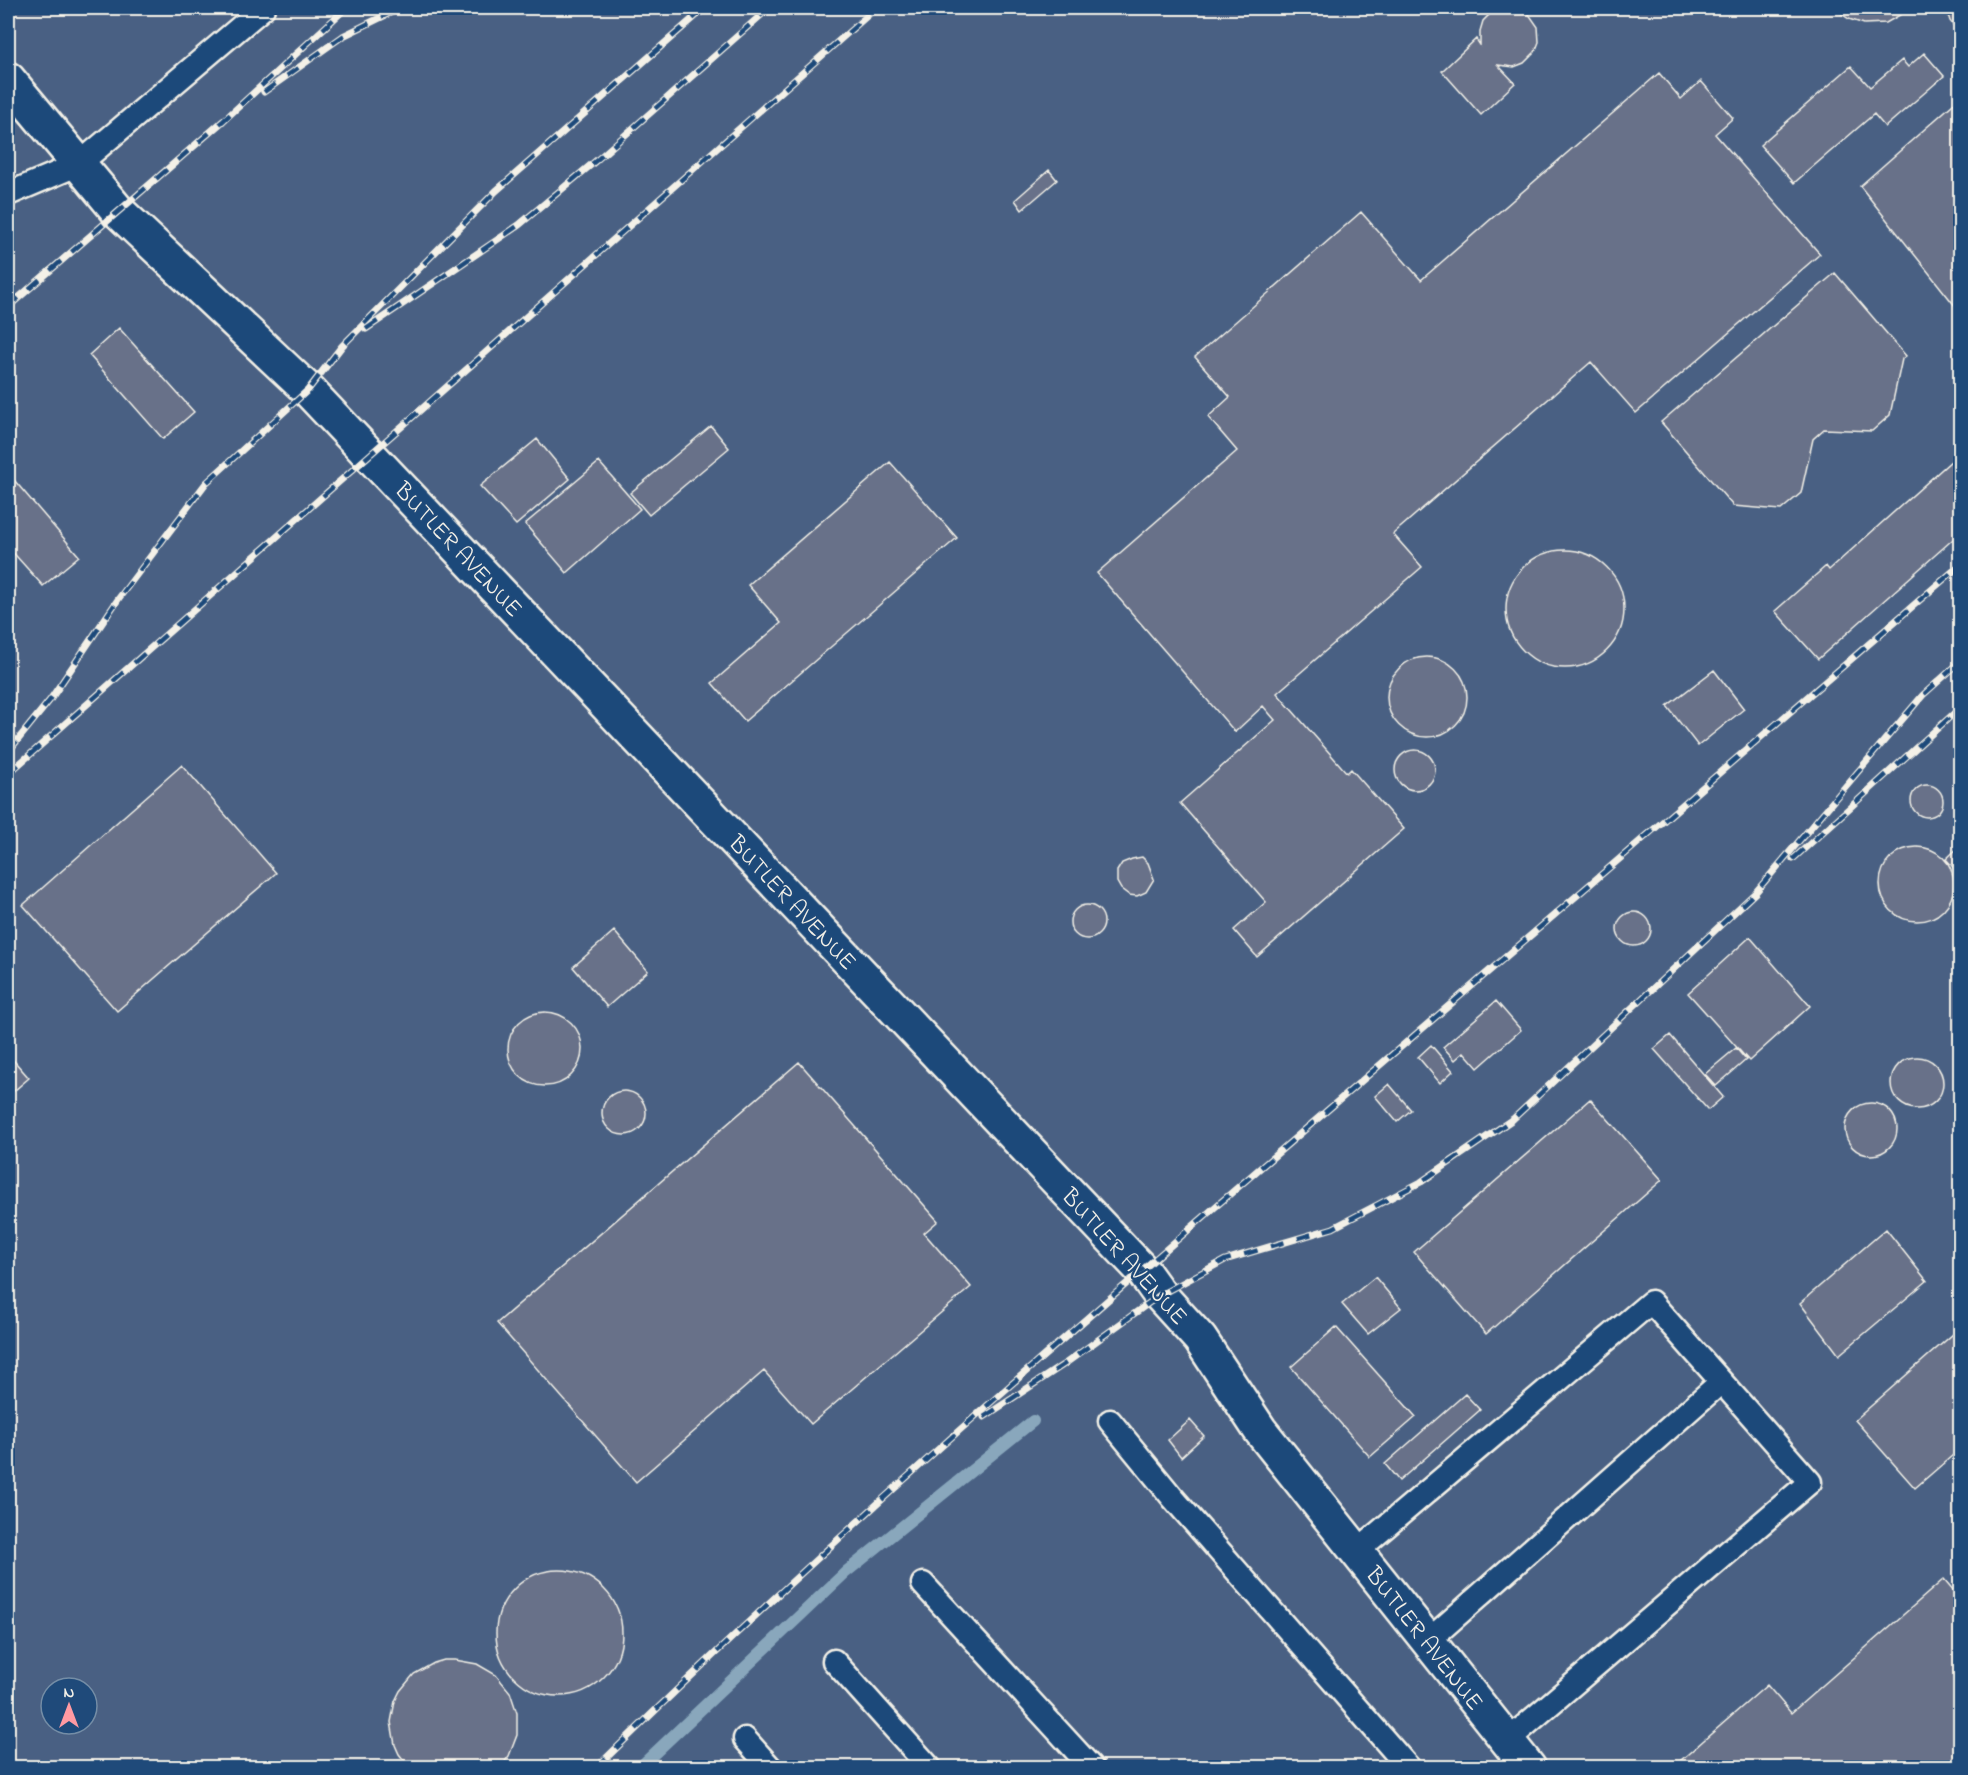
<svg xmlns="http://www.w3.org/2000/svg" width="1968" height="1775" font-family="'Indie Flower',sans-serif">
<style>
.built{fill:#486183;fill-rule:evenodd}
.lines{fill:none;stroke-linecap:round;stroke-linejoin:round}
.stream{stroke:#89a7bc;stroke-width:12}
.building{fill:#687189;stroke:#f4f1e8;stroke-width:1.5}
.lane-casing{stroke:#f4f1e8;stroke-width:27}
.street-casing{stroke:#f4f1e8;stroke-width:38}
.lane{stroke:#1f4a7a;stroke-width:22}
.street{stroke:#1f4a7a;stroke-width:33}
.rail-casing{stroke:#f4f1e8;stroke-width:7}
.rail{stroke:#1f4a7a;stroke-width:4.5;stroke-dasharray:14;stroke-linecap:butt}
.labels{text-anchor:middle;stroke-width:4.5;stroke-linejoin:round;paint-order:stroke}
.street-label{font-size:24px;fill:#f4f1e8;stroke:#1f4a7a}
</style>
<rect width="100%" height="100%" fill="#35567e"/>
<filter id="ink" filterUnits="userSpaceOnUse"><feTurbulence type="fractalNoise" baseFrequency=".0167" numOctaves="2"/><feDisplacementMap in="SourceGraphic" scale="12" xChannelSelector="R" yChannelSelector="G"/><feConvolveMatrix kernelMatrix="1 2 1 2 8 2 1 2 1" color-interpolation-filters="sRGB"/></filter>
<g filter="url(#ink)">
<!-- built -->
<path class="built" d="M8 8H1960V1767L8 1768ZM51 1688H87V1724H51Z"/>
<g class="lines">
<!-- stream -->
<path class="stream" d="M639 1768 846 1572 1033 1421"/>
</g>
<!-- building -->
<path class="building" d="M1499 8H1515L1529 14 1538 27 1539 42 1535 52 1524 63 1514 67 1498 65 1515 83 1481 115 1442 71 1476 39 1480 45V31L1483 21 1494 10Z
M1833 8H1912L1886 23 1864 24 1849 19Z
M1946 8H1960V34L1950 21Z
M1924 53 1944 76 1885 127 1874 114 1794 183 1760 145 1851 66 1870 87 1902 60 1908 67Z
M1659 73 1681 99 1701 81 1733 118 1715 134 1820 254 1636 413 1591 362 1393 534 1422 567 1277 693 1347 773 1351 769 1404 829 1257 957 1234 930 1266 902 1180 803 1275 720 1263 706 1235 732 1097 573 1237 451 1208 417 1230 397 1195 357 1361 212 1421 280Z
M1960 98V312L1860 186Z
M1049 170 1057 180 1022 210 1015 200Z
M1835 273 1906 356 1902 359 1890 415 1872 431 1824 429 1813 439 1801 493 1781 510 1733 506 1661 422Z
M119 328 194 412 163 439 89 355Z
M711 426 729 448 649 515 630 493Z
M537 439 570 479 516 525 480 486Z
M1960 453V533L1818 659 1775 611 1826 566 1829 570Z
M599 462 640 509 567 573 525 524Z
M890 462 957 538 745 721 712 683 781 623 748 585Z
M8 473 79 556 43 586 8 547Z
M1506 609a59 59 0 1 1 118 0a59 59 0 1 1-118 0Z
M1387 697a40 40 0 1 1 80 0a40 40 0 1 1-80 0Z
M1714 670 1744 709 1698 746 1667 706Z
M1395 770a20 20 0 1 1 40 0a20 20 0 1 1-40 0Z
M182 765 276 873 117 1011 23 905Z
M1911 801a16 16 0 1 1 32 0a16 16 0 1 1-32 0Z
M1960 846V875L1946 859Z
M1880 884a37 37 0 1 1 74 0a37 37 0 1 1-74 0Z
M1142 857 1148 863 1154 879 1146 892 1137 896 1129 895 1121 889 1117 882V871L1122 863 1132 859Z
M1070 922a17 17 0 1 1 34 0a17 17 0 1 1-34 0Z
M1617 929a17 17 0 1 1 34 0a17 17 0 1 1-34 0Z
M614 931 648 971 607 1007 573 967Z
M1750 937 1810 1006 1749 1061 1688 993Z
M1496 1001 1521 1030 1478 1068 1464 1052 1455 1060 1443 1047Z
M508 1049a37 37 0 1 1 74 0a37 37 0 1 1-74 0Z
M1670 1035 1723 1097 1708 1110 1654 1049Z
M1431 1045 1453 1071 1440 1083 1418 1057Z
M1736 1048 1746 1060 1716 1086 1705 1074Z
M8 1054 29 1078 8 1096Z
M1891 1083a26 26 0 1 1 52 0a26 26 0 1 1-52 0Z
M799 1062 938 1221 924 1233 971 1287 811 1424 764 1371 636 1482 497 1323Z
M1389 1084 1411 1110 1397 1122 1375 1096Z
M602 1113a22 22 0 1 1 44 0a22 22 0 1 1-44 0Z
M1590 1099 1662 1180 1486 1334 1414 1252Z
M1845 1129a26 26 0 1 1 52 0a26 26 0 1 1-52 0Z
M1886 1229 1927 1281 1839 1355 1800 1303Z
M1375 1277 1401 1308 1368 1334 1342 1304Z
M1336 1327 1416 1417 1370 1457 1291 1367Z
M1960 1328V1449L1915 1488 1855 1420Z
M1465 1394 1480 1410 1399 1481 1385 1464Z
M1190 1420 1204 1436 1181 1457 1168 1440Z
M496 1633a63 63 0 1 1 126 0a63 63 0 1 1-126 0Z
M1944 1579 1960 1598V1768H1672L1767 1685 1791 1713Z
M444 1660H455L477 1664 496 1675 510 1692 517 1713V1735L509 1756 500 1768H410L399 1754 395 1745 391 1722 395 1701 400 1691 414 1674 434 1663Z"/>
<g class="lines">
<!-- lane casing -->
<g class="lane-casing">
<path id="lane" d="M8 194 79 164 263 8
M1110 1421 1173 1498 1409 1768
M1357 1551 1651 1302 1810 1482 1507 1741
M923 1584 1092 1768
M1428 1641 1721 1382
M834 1661 930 1768
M745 1739 771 1768"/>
</g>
<!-- street casing -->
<g class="street-casing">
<path id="street" d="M8 79 118 211 308 390 1142 1270 1160 1295 1200 1339 1260 1430 1529 1768"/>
</g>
<!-- lane -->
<use href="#lane" class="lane"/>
<!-- street -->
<use href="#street" class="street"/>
<!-- rail casing -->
<g class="rail-casing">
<path id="rail" d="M264 92 343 36 400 8
M8 307 223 121 346 8
M366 329 519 225 598 159 769 8
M8 752 50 700 119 598 206 483 308 390 342 346 496 191 705 8
M8 774 876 8
M1793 859 1960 708
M984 1417 1066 1363 1160 1295 1225 1260 1333 1228 1421 1182 1513 1119 1755 893 1923 695 1960 662
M596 1768C820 1548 1057 1343 1294 1139 1516 948 1737 758 1958 567"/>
</g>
<!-- rail -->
<use href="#rail" class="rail"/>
</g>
</g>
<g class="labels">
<!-- street labels -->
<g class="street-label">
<text transform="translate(459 549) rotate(47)" y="8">BUTLER AVENUE</text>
<text transform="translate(793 902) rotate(47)" y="8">BUTLER AVENUE</text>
<text transform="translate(1125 1256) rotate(48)" y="8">BUTLER AVENUE</text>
<text transform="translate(1425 1638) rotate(52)" y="8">BUTLER AVENUE</text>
</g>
</g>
<!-- margin -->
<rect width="1968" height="1775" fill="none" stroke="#1f4a7a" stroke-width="30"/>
<rect x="15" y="15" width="1938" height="1745" fill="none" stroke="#f4f1e8" stroke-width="2" filter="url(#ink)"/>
<!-- north arrow -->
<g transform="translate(69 1706)"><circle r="28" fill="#1f4a7a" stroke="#748da6" stroke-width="1.5"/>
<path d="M0-4.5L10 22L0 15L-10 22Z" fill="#ff9aa2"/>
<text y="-9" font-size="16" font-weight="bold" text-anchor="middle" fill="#f4f1e8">N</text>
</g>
</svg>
